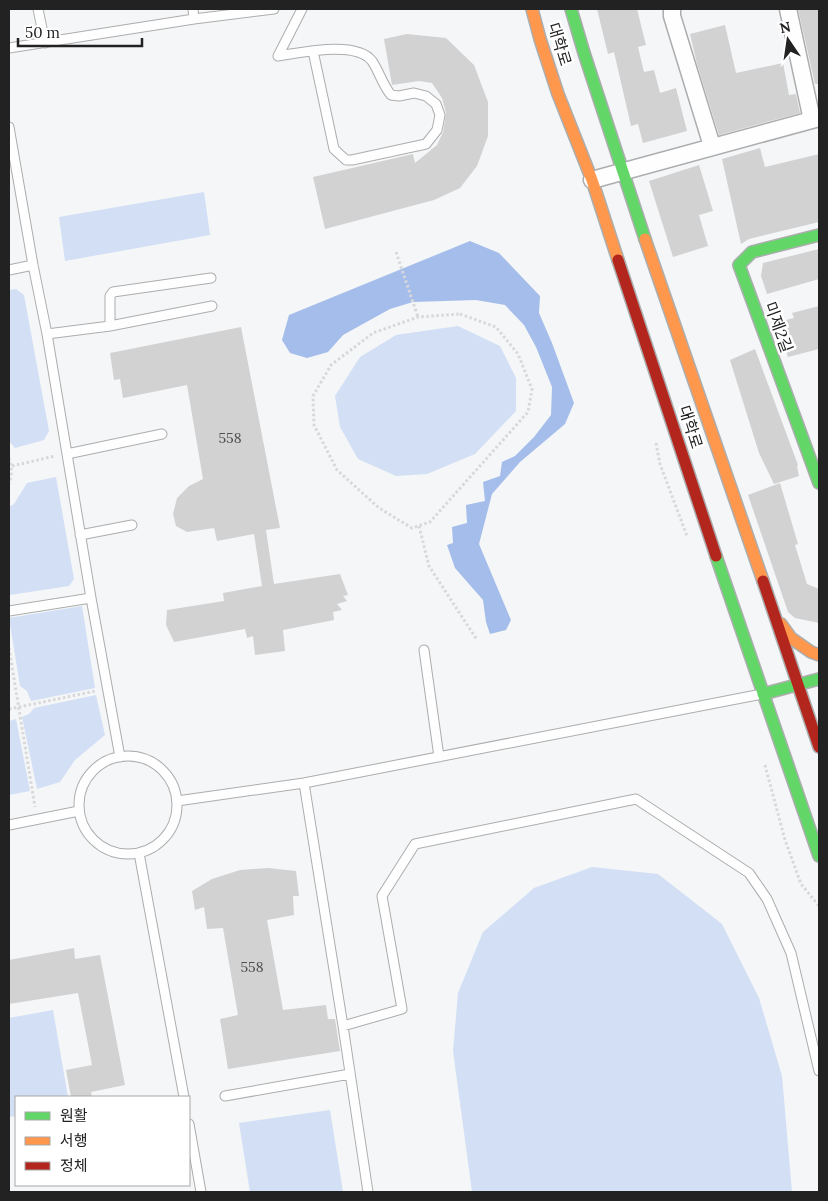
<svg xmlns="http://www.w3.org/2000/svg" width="828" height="1201" font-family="Lora,'Noto Sans KR',serif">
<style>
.green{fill:#d2dff5}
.water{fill:#a4bdea}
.building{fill:#d2d2d3}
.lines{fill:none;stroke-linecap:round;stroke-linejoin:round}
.lane-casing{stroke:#acadae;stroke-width:11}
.street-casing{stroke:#acadae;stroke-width:19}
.fast-casing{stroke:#acadae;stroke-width:14}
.slow-casing{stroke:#acadae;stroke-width:14}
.jam-casing{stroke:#acadae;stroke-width:14}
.path{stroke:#d8d8d9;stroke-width:3;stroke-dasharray:2.5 2.5;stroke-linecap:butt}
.lane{stroke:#fefefe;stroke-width:9}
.street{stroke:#fefefe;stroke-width:16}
.fast{stroke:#63d668;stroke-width:11}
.slow{stroke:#ff974d;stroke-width:11}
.jam{stroke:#b3261e;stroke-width:11}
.labels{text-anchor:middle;stroke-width:5;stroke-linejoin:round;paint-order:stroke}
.number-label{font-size:14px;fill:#4e4e4f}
.street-label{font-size:16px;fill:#222223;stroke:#fff}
</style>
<rect width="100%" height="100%" fill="#f5f6f7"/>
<!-- green -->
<path class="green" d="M204 192 210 235 65 261 59 217Z
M16 289 24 295 49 431 44 440 15 448 9 441V290Z
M458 326 500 346 516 378V411L475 454 427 474 396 476 358 459 340 427 335 396 360 357 396 335Z
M56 477 74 579 69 586 10 595 9 594V507L14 504 27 483Z
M82 606 95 688 31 701 27 691 20 686 9 618Z
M96 695 105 735 75 760 60 782 37 789 22 717 29 714 34 708Z
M16 719 30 791 9 795V721Z
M592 867 658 874 722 924 759 998 782 1076 792 1192H472L453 1051 458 993 483 932 534 888Z
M53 1010 68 1097H16V1116L9 1117V1018Z
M330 1110 343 1192H250L239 1123Z"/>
<!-- water -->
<path class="water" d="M470 241 499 253 540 296 539 313 552 343 574 403 565 424 520 462 492 494 479 544 511 620 506 630 490 634 486 622 483 600 455 568 447 545 453 543 452 527 467 523 466 505 485 501 483 482 500 476 502 462 515 456 534 437 551 415 552 387 536 347 524 325 505 305 476 300 413 302 390 309 343 335 328 352 307 358 290 353 282 340 289 315Z"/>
<!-- building -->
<path class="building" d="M597 9H637L646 45 638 47 644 72 654 70 660 93 676 88 687 131 643 143 638 124 631 126 614 52 608 54Z
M798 9H819V84H815Z
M725 25 736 73 783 63 789 95 796 94 800 113 719 135 697 64 690 34Z
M407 34 446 38 474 65 488 102V136L477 166 460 188 434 200 325 229 313 177 413 154 415 163 437 145 443 132 446 113 442 98 432 83 419 81 392 85 384 39Z
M760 148 765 167 819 154V222L749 239 741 244 722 159Z
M699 165 713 211 699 215 708 246 673 257 649 181Z
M819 249V279L767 294 761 276 763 263Z
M819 306V349L788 357 781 338H782L778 322 794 318 792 313Z
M241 327 280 528 266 530 274 584 340 574 348 595 343 596 347 601 337 604 342 610 333 612 334 620 283 630 285 651 255 655 253 636 247 638 245 629 174 642 166 625 167 610 224 601 223 593 262 586 254 534 217 541 214 528 187 532 176 526 173 514 177 498 189 486 203 479 187 385 123 398 120 379 114 380 110 353Z
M755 349 798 465 797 466 799 476 774 484 759 453 730 360Z
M780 483 798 544 795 545 807 584 819 589V623L795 618 788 612 748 495Z
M268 868 296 871 299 896H293L294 915 267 920 283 1010 326 1005 328 1019H335L340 1051 228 1069 220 1019 238 1015 223 928 207 929 204 907 195 910 192 891 212 879 240 870Z
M74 948 75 959 100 955 125 1085 91 1092 92 1097H71L66 1070 92 1065 78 993 9 1004V960Z"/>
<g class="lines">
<!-- lane casing -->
<g class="lane-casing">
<path id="lane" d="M38 9 45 43
M193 9 194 19
M9 48 194 19 274 9
M278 56C300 53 356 40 372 61 379 71 382 84 391 95L399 96 414 93 426 96 436 104 440 115 437 130 426 144 352 160H346L334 149 313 51
M278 56 302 9
M9 127 33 265 47 334 91 598 120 757
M9 270 33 265
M110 326V296L113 292 211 278
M47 334 110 326 212 306
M67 454 162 434
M80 535 132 525
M9 611 91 598
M424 650 439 757
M79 805a49 49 0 1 1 98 0a49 49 0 1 1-98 0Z
M304 783 343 1026 368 1192
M177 801 304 783 762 694
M9 825 79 811
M139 853 184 1097
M343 1026 402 1009 382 896 415 844 636 799 749 873 767 899 791 953 819 1071
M225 1096 350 1074
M189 1124 201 1192"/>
</g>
<!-- street casing -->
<g class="street-casing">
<path id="street" d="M672 9V16L712 146
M788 9 812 120
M592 180 819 118"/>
</g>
<!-- fast casing -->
<g class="fast-casing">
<path id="fast" d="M571 9 584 53 645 239
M819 235 752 252 739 265 819 483
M716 556 819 856
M763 694 819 679"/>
</g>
<!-- slow casing -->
<g class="slow-casing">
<path id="slow" d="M532 9 540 39 558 94 592 180 618 260
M645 239 763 581
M781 624 791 638 811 652 819 655"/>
</g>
<!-- jam casing -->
<g class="jam-casing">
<path id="jam" d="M618 260 716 556
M763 581 819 747"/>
</g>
<!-- path -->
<path class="path" d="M396 252 418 317
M460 314 496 327 518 354 532 389 528 412 430 522 412 528 379 508 337 470 314 425 313 396 331 365 373 333 418 317Z
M656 443 660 464 687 536
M9 458C12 467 12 475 9 484
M12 466 55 456
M419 526 429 566 477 640
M9 648 35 807
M9 709 96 691
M765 765 785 840 801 884 819 906"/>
<!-- lane -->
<use href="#lane" class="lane"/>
<!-- street -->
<use href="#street" class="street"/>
<!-- fast -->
<use href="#fast" class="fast"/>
<!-- slow -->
<use href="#slow" class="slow"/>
<!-- jam -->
<use href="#jam" class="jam"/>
</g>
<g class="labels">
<!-- number labels -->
<g class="number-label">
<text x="230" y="443">558</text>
<text x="252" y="972">558</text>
</g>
<!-- street labels -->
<g class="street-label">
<text transform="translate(560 44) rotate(73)" y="6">대학로</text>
<text transform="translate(779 327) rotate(70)" y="6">미제2길</text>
<text transform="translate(691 427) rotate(72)" y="6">대학로</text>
</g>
</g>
<!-- border -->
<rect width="828" height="1201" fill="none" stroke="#222223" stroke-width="20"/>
<!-- legend -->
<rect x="15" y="1096" width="175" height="90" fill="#ffffff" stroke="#a7a7a7"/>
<rect x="25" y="1112" width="25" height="8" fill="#63d668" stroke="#a7a7a7"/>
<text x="60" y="1121" font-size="15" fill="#222223">원활</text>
<rect x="25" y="1137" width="25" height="8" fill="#ff974d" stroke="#a7a7a7"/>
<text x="60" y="1146" font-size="15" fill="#222223">서행</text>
<rect x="25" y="1162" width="25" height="8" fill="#b3261e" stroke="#a7a7a7"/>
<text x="60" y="1171" font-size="15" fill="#222223">정체</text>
<!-- north arrow -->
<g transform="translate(788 40) rotate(347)" stroke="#ffffff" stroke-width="4" paint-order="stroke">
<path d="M0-4L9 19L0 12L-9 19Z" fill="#222223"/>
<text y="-8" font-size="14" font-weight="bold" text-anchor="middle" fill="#222223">N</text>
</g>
<!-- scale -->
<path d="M18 38v8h124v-8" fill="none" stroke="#222223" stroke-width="2.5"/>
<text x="25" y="38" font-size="15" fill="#222223" stroke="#ffffff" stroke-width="4" paint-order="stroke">50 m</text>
</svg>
